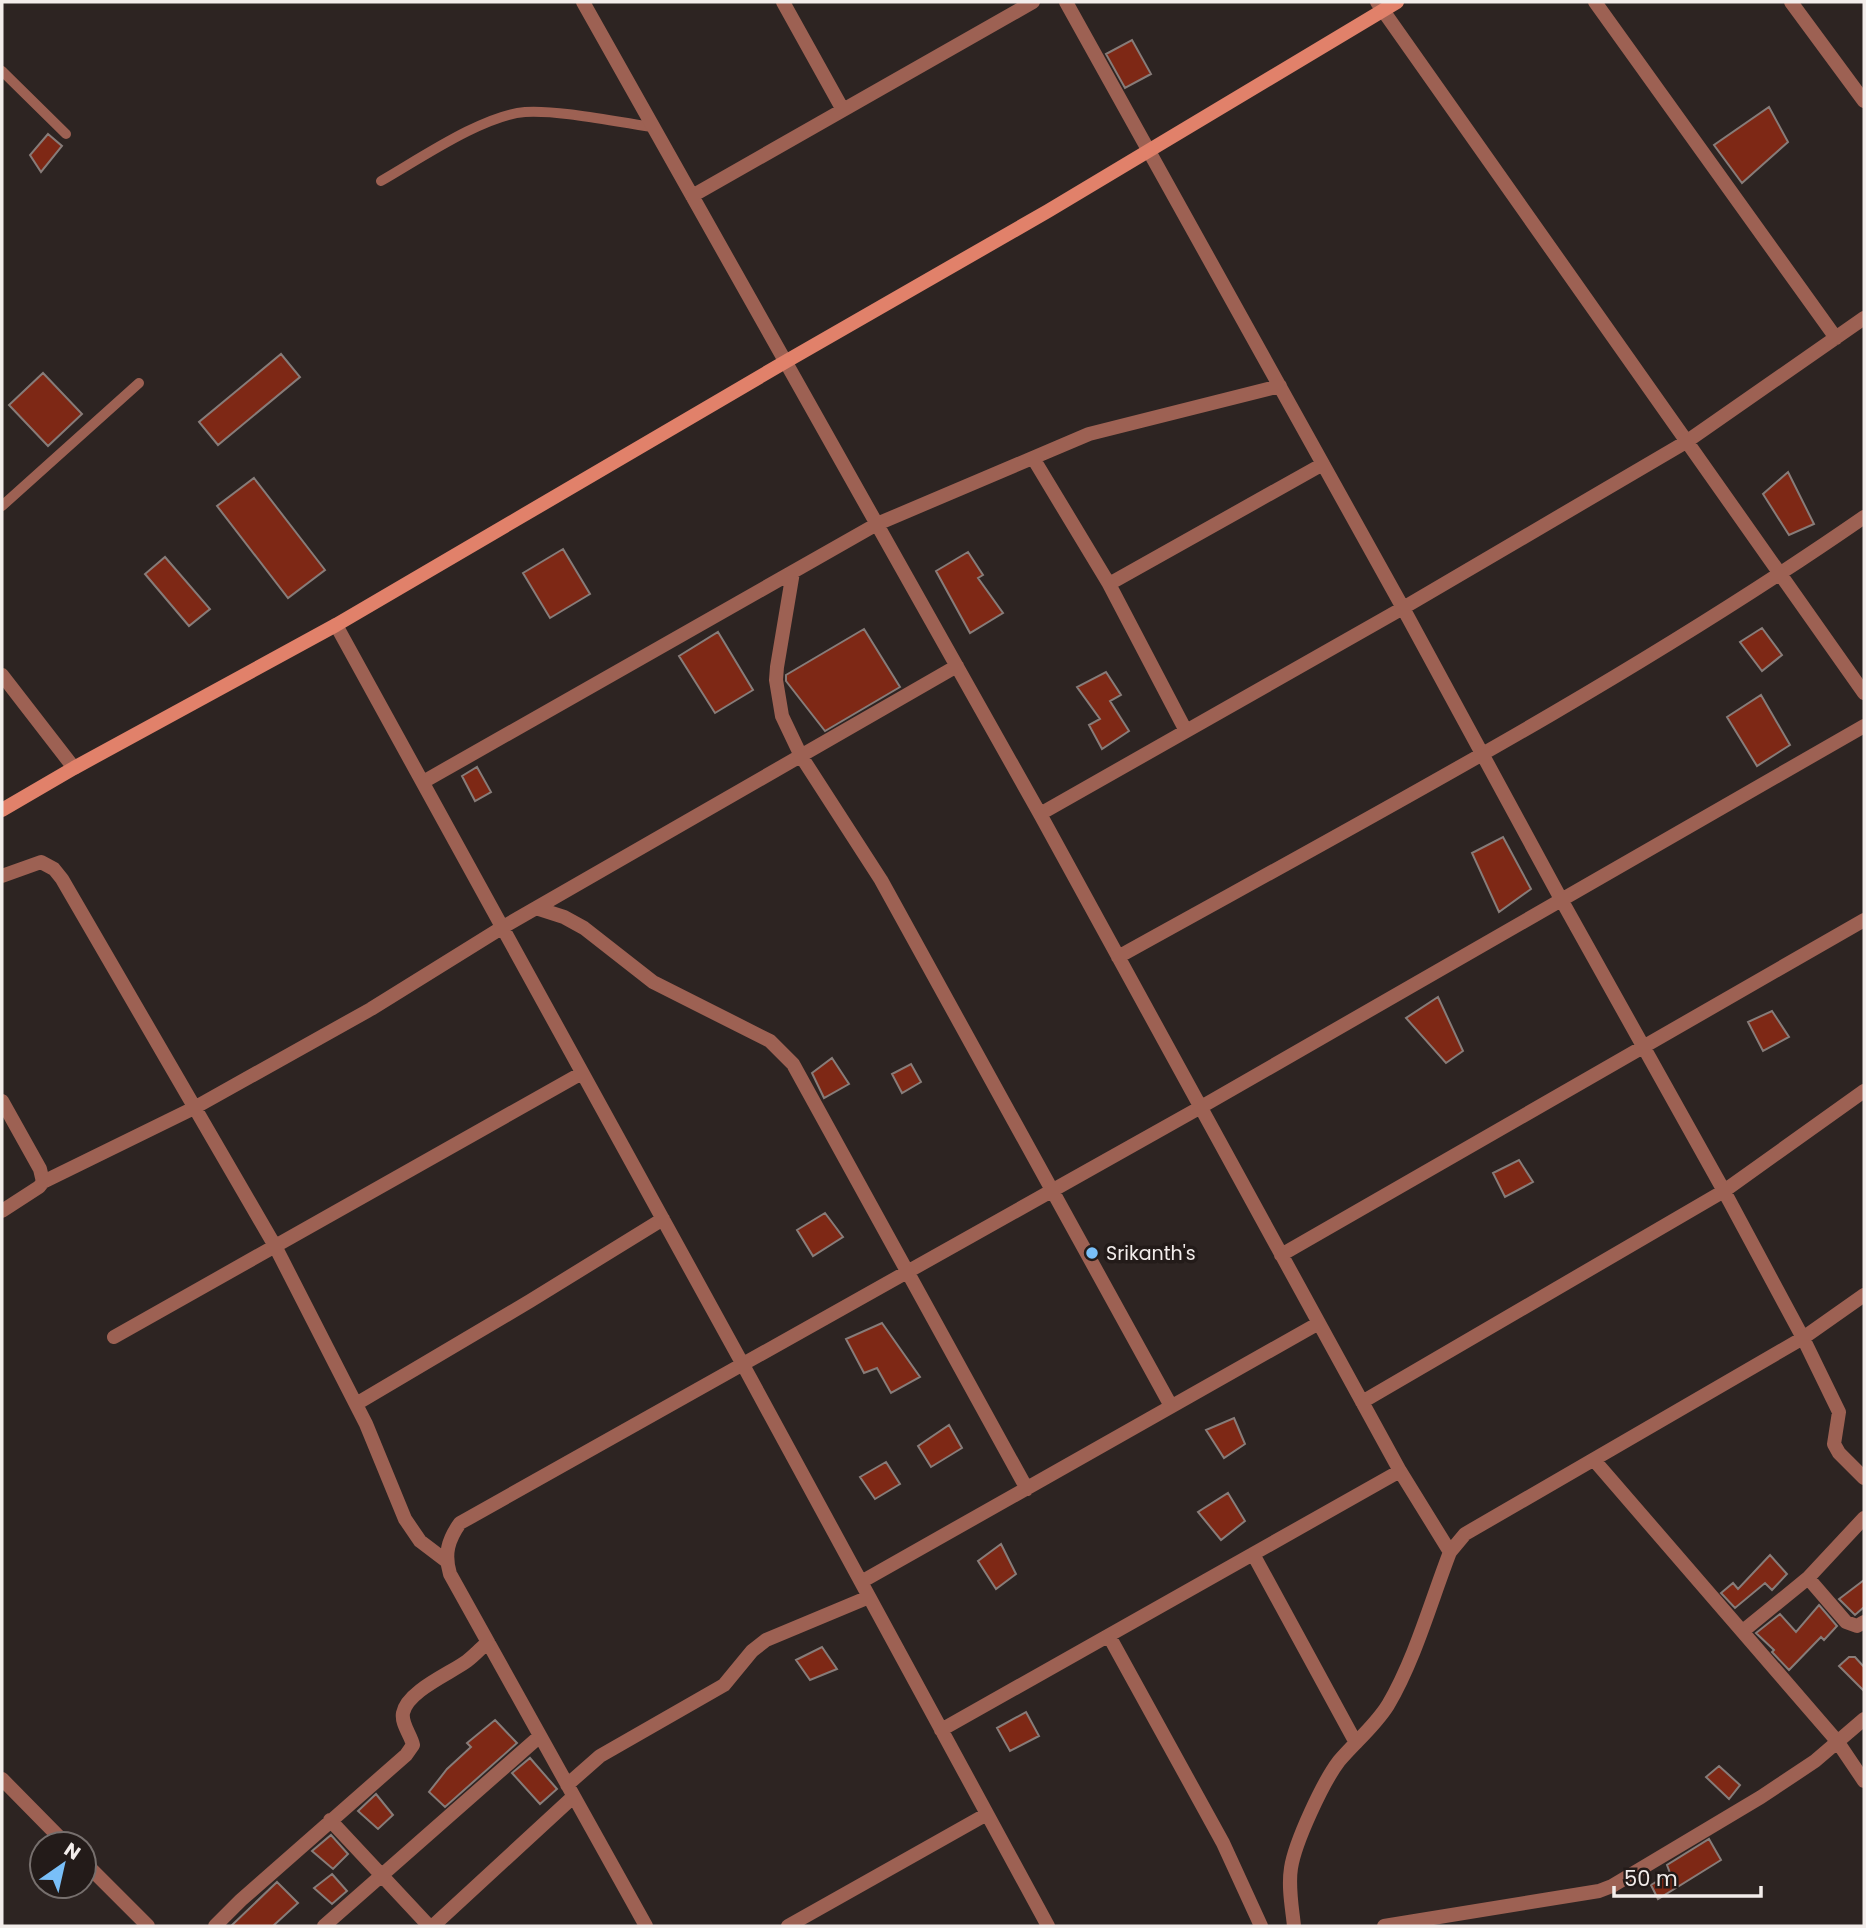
<svg xmlns="http://www.w3.org/2000/svg" width="1866" height="1928" font-family="Poppins,sans-serif">
<style>
.building{fill:#7e2815;stroke:#877c79;stroke-width:2}
.lines{fill:none;stroke-linecap:round;stroke-linejoin:round}
.service{stroke:#9d6153;stroke-width:10}
.minor{stroke:#9d6153;stroke-width:14}
.secondary{stroke:#e1816a;stroke-width:14}
.poi-dot{fill:#79bff8;stroke:#231b19;stroke-width:2.5}
.labels{text-anchor:middle;stroke-width:7;stroke-linejoin:round;paint-order:stroke}
.poi-label{font-size:19px;fill:#f3edeb;stroke:#231b19;text-anchor:start}
</style>
<rect width="100%" height="100%" fill="#2d2422"/>
<!-- building -->
<path class="building" d="M1132 40 1151 74 1125 88 1106 54Z
M1769 107 1788 142 1742 183 1714 145Z
M48 134 62 146 41 172 30 155Z
M281 354 300 377 218 445 199 422Z
M43 373 82 414 48 446 9 405Z
M1788 472 1814 524 1789 535 1763 494Z
M254 478 325 570 288 598 217 506Z
M563 549 590 594 550 618 523 573Z
M968 552 983 575 978 578 1003 613 970 633 936 571Z
M165 557 210 609 189 626 145 574Z
M1762 628 1782 655 1762 671 1740 642Z
M864 629 900 687 825 731 786 681V675Z
M718 632 753 690 715 713 679 656Z
M1106 672 1121 695 1110 701 1129 731 1102 749 1089 725 1100 719 1077 687Z
M1761 695 1790 745 1757 766 1727 717Z
M477 767 491 792 475 801 462 776Z
M1503 837 1531 889 1499 912 1472 853Z
M1438 997 1463 1051 1446 1063 1406 1018Z
M1772 1011 1789 1037 1763 1051 1748 1022Z
M832 1058 849 1084 824 1098 812 1073Z
M911 1064 921 1082 902 1093 892 1074Z
M1519 1160 1533 1182 1505 1197 1493 1173Z
M825 1213 843 1237 813 1256 797 1230Z
M882 1323 920 1377 891 1393 877 1368 864 1373 846 1339Z
M1234 1418 1245 1444 1224 1458 1206 1430Z
M949 1425 962 1448 931 1467 918 1446Z
M886 1462 900 1484 875 1499 860 1477Z
M1228 1493 1245 1521 1221 1540 1198 1512Z
M1001 1544 1016 1574 996 1589 978 1561Z
M1770 1555 1787 1574 1772 1590 1765 1583 1735 1608 1721 1593 1733 1583 1738 1589Z
M1864 1580V1607L1855 1615 1839 1599Z
M1819 1605 1837 1626 1824 1640 1821 1637 1789 1670 1772 1652 1774 1650 1756 1633 1780 1614 1796 1632Z
M822 1647 837 1669 810 1680 796 1660Z
M1849 1657H1855L1864 1667V1691L1839 1666Z
M1026 1712 1039 1736 1010 1751 997 1728Z
M495 1720 517 1743 445 1807 429 1792 447 1769 471 1747 467 1743Z
M530 1758 557 1789 540 1804 512 1773Z
M1719 1766 1740 1785 1729 1799 1706 1777Z
M376 1794 393 1815 378 1829 358 1811Z
M331 1835 348 1854 333 1869 312 1851Z
M1709 1839 1721 1860 1658 1899 1651 1885 1670 1873 1667 1865Z
M332 1874 347 1891 332 1904 314 1888Z
M277 1882 298 1903 273 1926H231Z"/>
<g class="lines">
<!-- service -->
<path class="service" d="M2 71 66 134
M381 181C418 160 483 115 525 112 562 110 615 122 653 127
M2 506 139 383"/>
<!-- minor -->
<path class="minor" d="M583 2 1040 814 1400 1471 1450 1552
M783 2 843 110
M1066 2 1403 608 1562 901 1724 1191 1803 1338 1839 1412 1834 1444 1839 1453 1864 1478
M1377 2 1864 693
M1595 2 1836 338
M1791 2 1864 101
M692 196 1033 2
M1033 458 1109 584 1186 731
M793 572 777 667 776 680 782 716 801 756 881 880 1171 1406
M1109 584 1323 464
M336 625 742 1363 1048 1926
M2 675 74 768
M423 782 877 524 1089 434 1280 386
M1040 814 1403 608 1686 442 1864 318
M2 876 41 862 54 869 62 879 275 1246 366 1424 405 1519 420 1541 445 1560
M536 908 564 917 584 928 653 982 770 1041 793 1064 1027 1489
M1118 957C1370 817 1627 681 1864 517
M2 1101 40 1169 43 1182 39 1187 2 1211
M43 1182 194 1108 371 1009 503 927 957 666
M1281 1255 1864 920
M114 1337 582 1073
M1362 1402 1724 1191 1864 1091
M356 1404 530 1301 663 1219
M1594 1460 1837 1741 1864 1781
M1253 1554 1356 1743
M1808 1578 1846 1622 1857 1626 1864 1622
M861 1582 1319 1323
M1743 1631 1808 1578 1864 1518
M1109 1636 1223 1843 1261 1926
M941 1730 1400 1471
M2 1779 66 1844
M567 1785 600 1756 724 1685 752 1651 766 1640 869 1597
M330 1820 429 1926
M84 1862 148 1926
M215 1926 241 1900 406 1755 413 1745C411 1735 401 1724 403 1713 407 1691 451 1673 467 1661 475 1655 481 1648 488 1642
M324 1926 540 1736
M433 1926 573 1797
M646 1926 450 1574C444 1554 448 1540 460 1523L1201 1107 1864 726
M788 1926 987 1814
M1294 1926C1292 1907 1288 1887 1291 1868 1295 1842 1323 1782 1339 1761 1355 1742 1375 1726 1388 1705 1415 1659 1431 1601 1450 1552L1465 1534 1803 1338 1864 1295
M1384 1926 1599 1891 1612 1886 1761 1797 1815 1761 1864 1719"/>
<!-- secondary -->
<path class="secondary" d="M2 810 74 768 336 625 785 362 1048 211 1397 2"/>
</g>
<!-- markers -->
<circle class="poi-dot" cx="1092" cy="1253" r="7"/>
<g class="labels">
<!-- poi labels -->
<g class="poi-label">
<text x="1106" y="1260">Srikanth's</text>
</g>
</g>
<!-- border -->
<rect width="1866" height="1928" fill="none" stroke="#f3edeb" stroke-width="7"/>
<!-- north arrow -->
<g transform="translate(63 1865) rotate(34)"><circle r="33" fill="#231b19" stroke="#766f6d" stroke-width="2"/>
<path d="M0-5L12 26L0 18L-12 26Z" fill="#79bff8"/>
<text y="-10" font-size="19" font-weight="bold" text-anchor="middle" fill="#f3edeb">N</text>
</g>
<!-- scale -->
<path d="M1614 1886v10h147v-10" fill="none" stroke="#f3edeb" stroke-width="3.5"/>
<text x="1624" y="1886" font-size="21" fill="#f3edeb" stroke="#231b19" stroke-width="5" paint-order="stroke">50 m</text>
</svg>
